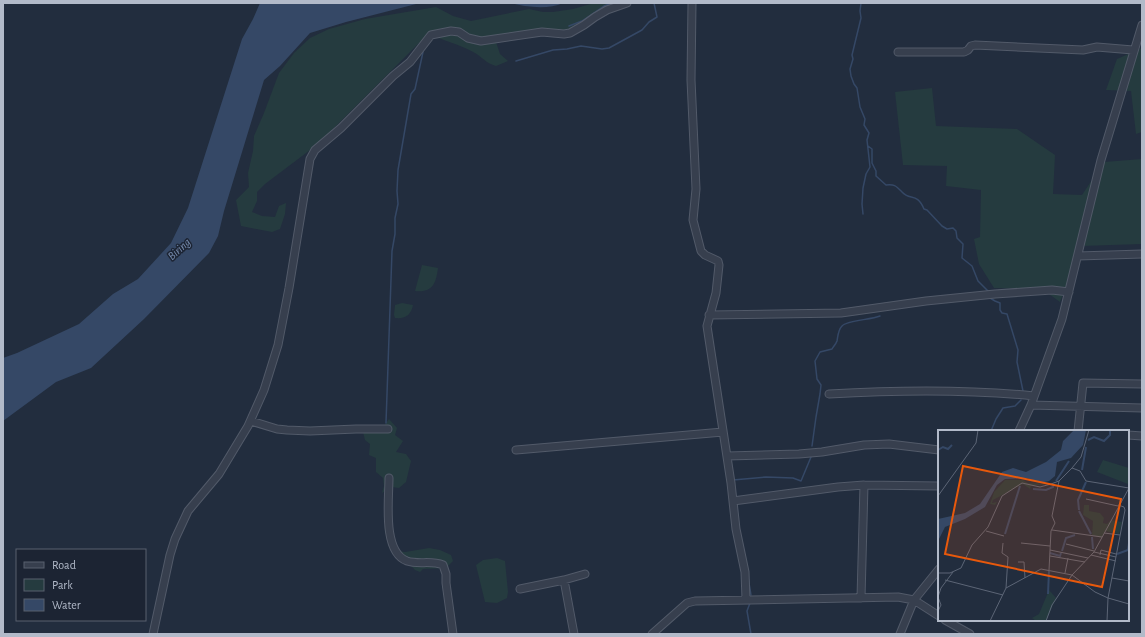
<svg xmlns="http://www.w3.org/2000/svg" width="1145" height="637" font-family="'Alegreya Sans',sans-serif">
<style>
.green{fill:#253b3f}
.water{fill:#354866}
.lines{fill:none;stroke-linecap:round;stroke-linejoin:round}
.stream{stroke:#354866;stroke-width:1.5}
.minor-casing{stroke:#525a69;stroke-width:9}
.minor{stroke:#373f4e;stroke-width:7}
.labels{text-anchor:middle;stroke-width:3;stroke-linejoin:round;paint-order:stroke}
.water-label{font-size:12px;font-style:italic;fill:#798fb2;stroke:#1c2433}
.inset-river{fill:none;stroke:#354866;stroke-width:2}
.inset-road{fill:none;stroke:#5c6576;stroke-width:1}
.view{fill:#e8590c;fill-opacity:0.15;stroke:#e8590c;stroke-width:2}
.inset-edge{fill:none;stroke:#b2bac9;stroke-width:2}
</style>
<rect width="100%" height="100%" fill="#222d3e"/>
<!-- green -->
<path class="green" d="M594 3H609L611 8 577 31 519 37 496 42 500 54 508 61 496 66C486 63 483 58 475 53 463 46 449 42 436 37L419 43 318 144 265 184 257 192V201L252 212 262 216 275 217 279 206 286 203 285 214 280 229 272 232 241 226 236 200 249 187 248 173 253 151 254 136 264 113 279 73 294 53 310 38 329 29 365 19 436 7 453 16 471 21 529 9 543 12H553L573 9Z
M1142 48V132L1136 134 1131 91 1106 90 1117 59Z
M932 88 936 126 1017 129 1055 155 1053 194 1082 195 1104 162 1142 159V244L1081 246 1060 302 1042 289 994 288 979 264 974 239 980 237 981 190 946 186 947 166 903 165 895 92Z
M422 265 438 268C436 283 433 293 415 291Z
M402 303 413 305C411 315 406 319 395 318L394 315 395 305Z
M389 419 397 428 395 435 403 441 396 452 406 454 411 461 406 482 399 488 392 487 382 493 384 486 383 478 376 472V458L369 455 370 444 365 440 363 432 384 426Z
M429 548 440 550 451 555 453 561 446 568 423 569 420 572 415 570C409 561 397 564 397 551L405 552Z
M497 558 505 561 508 592 507 598 497 603 485 602 476 565 483 560Z"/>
<!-- water -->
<path class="water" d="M260 3H420L346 22 310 33 280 66 264 80 224 211 218 236 209 253 144 319 91 368 56 382 3 421V358L17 353 79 324 113 294 138 279 171 243 188 208 242 39 253 19Z
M510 3H563C548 10 526 7 510 3Z"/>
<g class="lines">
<!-- stream -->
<path class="stream" d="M861 3 860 11 861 18 852 55 853 59 850 69 851 76 854 84 857 88 860 107 865 119 864 125 869 133 867 140 870 167 866 174 863 188 862 204 863 214
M569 26 582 21 604 6 612 3
M516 61 553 50 567 49 581 46 602 49 609 48 642 30 649 22 657 17 654 3
M868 146 872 149V163L876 171V176L886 185C895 184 896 186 902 192 910 201 917 192 924 209L927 210 942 226 947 229 953 228 956 231 957 238 963 244 962 258 972 266 978 281 989 292
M990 298 995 301 1000 303V310L1002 313 1007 314 1018 350 1017 362 1023 391
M386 423 392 251 395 234V218L398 204 397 191 398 170 411 94 415 89 423 52
M991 431 996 419 1003 408 1015 406 1021 400
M812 446 816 417 820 394 821 385 817 379 815 361 820 352 832 349C833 347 836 344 837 341 838 336 838 330 842 326 847 320 871 320 880 316
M733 480 766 477 793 478 801 481 811 457
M748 577 751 595
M750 603 747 611 751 634"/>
<!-- minor casing -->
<g class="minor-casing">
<path id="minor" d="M692 3 691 80 696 189 693 220 701 251 705 255 718 261 719 265 716 293 707 326 731 483 736 529 745 572 746 599
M898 52H964L968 50 971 46 975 45 1083 50 1097 47 1133 50
M1078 256 1142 254
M709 315 841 313 926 301 995 294 1052 290 1069 292
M829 394C898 390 966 389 1034 396
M1031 405 1142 408
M251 421 277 429 287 430 310 431 356 429H388
M1019 431 1031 405 1062 319 1101 160 1142 25
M1078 431 1083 383 1142 384
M1128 435 1142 436
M516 450 723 432
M727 456 799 454 822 452 864 445 889 444 939 450
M389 478C389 499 382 552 407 561 419 565 431 560 443 565L446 574V583L453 634
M733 501 838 487 864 485 939 486
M564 580 585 574
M520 589 564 580 574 634
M861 598 864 485
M945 620 970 634
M153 634 170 555 175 539 188 511 219 474 248 426 264 390 278 345 289 288 310 159 315 150 341 128 393 76 410 62 431 35 451 31 459 32 468 38 481 41 542 32 564 34 570 33 584 25 595 17 607 10 627 3
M652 634 687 603 695 601 898 597 914 600 939 616
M900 634 914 600 939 569"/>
</g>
<!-- minor -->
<use href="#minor" class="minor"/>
</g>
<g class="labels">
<!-- water labels -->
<g class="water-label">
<text transform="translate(179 249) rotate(-42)" y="4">Biring</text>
</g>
</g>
<!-- overview -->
<g transform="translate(938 430)">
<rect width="191" height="191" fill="#222d3e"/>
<path d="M165 30 191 38 190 54 159 42ZM67 50H85L90 53 109 54 93 56 92 59 85 54 55 70 54 73 59 72 57 75 52 74 56 62ZM146 75H151V81L162 83 166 88 165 93 169 94 173 90 184 92 181 104 167 101 163 108 154 105 155 91 145 85ZM111 160 118 168 108 191H98L94 188 101 184Z" fill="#253b3f"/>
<path d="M136 0H148L145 15 133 28 119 32 117 46 111 51 102 53 89 48 67 49 59 55 47 77 27 89 7 97 0 111V89L27 83 42 74 64 42 75 38 88 42 108 32 123 20 125 11Z" fill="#354866"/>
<path class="inset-river" d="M150 10 156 7 166 11 172 5V0M0 20 5 17 10 19 14 15M144 40 148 17M118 51 131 31M95 59 108 60 115 57 116 54M141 80 140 70 148 52M141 81 153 104M67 104 82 56M154 107 155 119M124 121 128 108 137 105M112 123 122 126 123 123M179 124 190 120 191 113M110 164 111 141"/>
<path class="inset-road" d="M134 38 143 27 151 0M0 66 38 13 40 0M148 69 180 76M180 75 186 77 187 80 170 168 191 174M114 100 164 107M48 101 66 106M166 103 182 105M65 113 64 123 70 127 68 158M83 113 112 116M128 114 156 121M112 120 150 128M156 122 178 127M153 125 178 131M162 125 163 120 178 124M112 126 147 132M80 132H86L87 148M111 140 113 101 117 93 114 86 121 51M0 143H12L23 138 34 115 50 97 64 66 84 53 102 57 113 54 121 51 134 38 142 41 148 51 191 58M127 143 130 128M174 148 191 151M7 150 65 165M0 181 3 175 0 167 3 158 15 142M52 191 68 158 103 139 134 145 157 162 170 168 169 191M108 191 114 175 134 145 156 122 191 58"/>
<path class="view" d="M25 36 183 69 164 157 7 124Z"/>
<rect width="191" height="191" class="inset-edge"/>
</g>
<!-- border -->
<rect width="1145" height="637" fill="none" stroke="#b2bac9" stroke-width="8"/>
<!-- legend -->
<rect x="16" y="549" width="130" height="72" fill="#1c2433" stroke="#58606f"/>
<rect x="24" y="562" width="20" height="6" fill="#373f4e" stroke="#58606f"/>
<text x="52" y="569" font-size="12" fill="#b2bac9">Road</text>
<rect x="24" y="579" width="20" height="12" fill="#253b3f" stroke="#58606f"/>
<text x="52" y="589" font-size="12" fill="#b2bac9">Park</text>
<rect x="24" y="599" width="20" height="12" fill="#354866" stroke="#58606f"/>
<text x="52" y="609" font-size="12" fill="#b2bac9">Water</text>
</svg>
